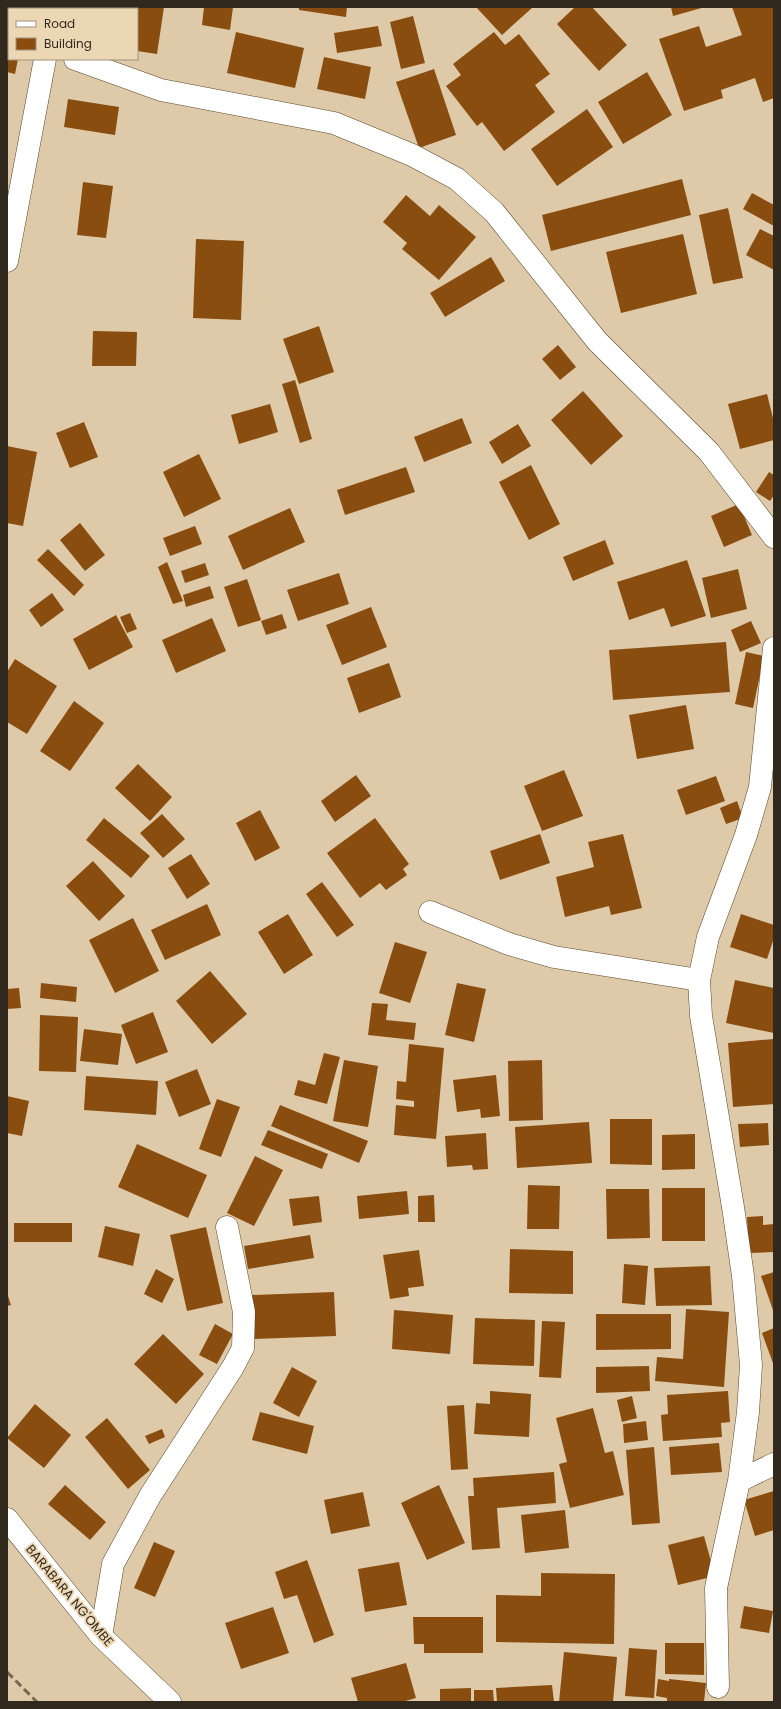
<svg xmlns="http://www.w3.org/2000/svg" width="781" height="1709" font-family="Poppins,sans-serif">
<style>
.building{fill:#894d10}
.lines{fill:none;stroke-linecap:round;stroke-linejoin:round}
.street-casing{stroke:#5a482b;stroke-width:23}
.street{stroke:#fff;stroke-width:22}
.rail{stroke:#766954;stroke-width:3;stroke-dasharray:8 4;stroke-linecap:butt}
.labels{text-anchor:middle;stroke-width:4;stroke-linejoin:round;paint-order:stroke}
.street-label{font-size:13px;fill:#31291d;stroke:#ecd7b5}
</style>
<rect width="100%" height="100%" fill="#decaa8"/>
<!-- building -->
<path class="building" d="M128 7H164L157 54 137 51V9H127Z
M204 7H233L230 30 202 25Z
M299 7H347L346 17 299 10Z
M476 7H533L502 35Z
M575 7H592L627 45 599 71 557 24Z
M671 7H705L673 16Z
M732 7H774V98L763 102 755 78 721 90 723 98 684 111 659 39 699 26 706 47 742 35Z
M7 9H9V59H18L15 74 7 72Z
M413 16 425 63 401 69 390 22Z
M378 26 382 46 337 53 334 33Z
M236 32 304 48 295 88 227 73Z
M494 32 505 45 519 34 550 74 535 85 555 112 504 151 482 122 477 126 446 86 461 75 453 64Z
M324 57 371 67 365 99 317 89Z
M434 69 456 135 419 148 396 82Z
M647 72 672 115 623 144 598 102Z
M68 99 119 107 115 135 64 127Z
M587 109 613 147 557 186 531 149Z
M682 179 691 215 551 251 542 215Z
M83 182 113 186 106 238 77 235Z
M752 193 774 205V226L743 209Z
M406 195 430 216 439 205 476 237 439 280 402 249 407 243 383 222Z
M728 208 743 278 713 284 699 215Z
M760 229 774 236V270L746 255Z
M683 234 697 294 621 313 606 252Z
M196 239 244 241 241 320 193 318Z
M491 257 505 281 445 317 430 293Z
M319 326 334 372 299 384 283 339Z
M93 331 137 332 136 366H92Z
M558 345 576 367 560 380 542 359Z
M295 380 312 439 300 443 282 384Z
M583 391 623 436 591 465 551 420Z
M767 394 774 422V440L740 449 728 404Z
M270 404 278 432 239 444 231 415Z
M462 418 472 443 424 462 414 437Z
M84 422 98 457 70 468 56 433Z
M518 424 531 446 502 464 489 442Z
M7 446 37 452 23 526 7 523Z
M199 454 221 499 184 517 163 472Z
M531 465 560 524 529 540 499 482Z
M406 467 415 492 345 515 337 490Z
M769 472 774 475V495L770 501 756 492Z
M739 504 752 535 724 547 711 516Z
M290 508 305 542 243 570 228 536Z
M80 523 105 555 85 571 60 540Z
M195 526 202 544 170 556 163 538Z
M605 540 614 564 573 581 563 557Z
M48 549 84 585 74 596 37 560Z
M687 560 706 616 671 627 664 608 629 620 617 582Z
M167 562 183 601 173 604 158 567Z
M205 563 209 575 185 583 181 571Z
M738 569 747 609 711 618 702 578Z
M339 573 349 604 298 621 287 590Z
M247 579 261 620 238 627 224 587Z
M210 586 214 598 186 607 183 595Z
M52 593 64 610 41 627 29 610Z
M371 607 387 647 342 665 326 625Z
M130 613 137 629 127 633 120 617Z
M282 614 287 628 266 635 261 621Z
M116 615 133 647 89 670 73 639Z
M212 618 226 651 176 673 162 640Z
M751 621 761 643 740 652 731 630Z
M726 642 730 692 613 700 609 650Z
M746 652 764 656 753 708 735 704Z
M15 659 57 686 27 734 7 722V672Z
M389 663 401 697 359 713 347 678Z
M74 701 104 723 70 771 40 751Z
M686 705 694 749 637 759 629 715Z
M138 764 172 797 150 821 115 788Z
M564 770 583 816 542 831 524 786Z
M356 775 371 796 335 822 321 801Z
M716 776 725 801 686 815 677 790Z
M737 801 743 818 726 824 720 808Z
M260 810 280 848 255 861 236 823Z
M162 814 185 839 163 858 140 833Z
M104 818 150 856 131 878 86 840Z
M375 818 409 864 403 869 407 875 386 890 380 883 360 898 327 853Z
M540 834 550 863 500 880 490 851Z
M623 834 642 908 611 915 609 906 565 917 556 877 594 867 588 842Z
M191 854 210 884 187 899 168 868Z
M93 861 125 896 99 921 66 886Z
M322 882 354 925 337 937 306 894Z
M207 904 221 935 165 960 151 930Z
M288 914 313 955 284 974 258 932Z
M741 914 774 925V938L767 959 730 947Z
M133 918 159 971 115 993 89 940Z
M395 942 427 952 410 1003 379 993Z
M210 971 247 1014 212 1044 176 1001Z
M735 980 774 988V1033L726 1023Z
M41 983 77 987 76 1002 40 998Z
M457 983 486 989 474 1042 445 1035Z
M19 988 21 1008 7 1009V989Z
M372 1003 388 1004 386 1020 416 1023 414 1040 368 1035Z
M153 1012 168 1052 136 1064 121 1025Z
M40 1015 78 1017 76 1072 39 1071Z
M84 1029 122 1034 118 1065 80 1061Z
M774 1039V1104L733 1107 728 1043Z
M409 1044 444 1048 436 1139 394 1135 396 1105 414 1107V1101L396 1099 397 1081 406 1082Z
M324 1053 340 1057 327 1104 294 1095 298 1080 315 1085Z
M344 1060 378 1066 368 1127 333 1121Z
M542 1060 543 1120 509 1121 508 1061Z
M197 1069 211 1104 179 1117 165 1082Z
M496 1075 500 1116 481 1118 480 1109 457 1112 453 1080Z
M86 1076 158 1081 156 1115 84 1110Z
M7 1096 29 1101 22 1136 7 1133Z
M217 1099 240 1107 221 1157 199 1149Z
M280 1105 368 1141 359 1163 271 1126Z
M610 1119H652V1165L610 1164Z
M589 1122 592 1163 517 1168 515 1127Z
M768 1123 769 1145 740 1147 738 1124Z
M268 1130 328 1154 322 1169 261 1145Z
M486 1133 488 1169 473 1170 472 1165 447 1167 445 1136Z
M695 1134V1169L662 1170V1135Z
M137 1144 207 1175 188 1218 118 1187Z
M255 1156 283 1170 254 1226 227 1213Z
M528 1185 560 1186 559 1229H527Z
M662 1188H705V1241H662Z
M606 1189H649L650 1238 607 1239Z
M407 1191 409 1214 359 1219 357 1196Z
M434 1195 435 1222H418V1196Z
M319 1196 322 1222 293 1226 289 1199Z
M763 1216V1225L774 1224V1252L749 1253 747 1217Z
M14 1223H72V1242H14Z
M105 1226 140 1234 133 1266 98 1257Z
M206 1227 223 1303 187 1311 170 1235Z
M310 1235 314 1258 248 1269 244 1246Z
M510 1249 573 1251V1294L509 1293Z
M419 1250 424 1286 408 1288 409 1296 390 1299 383 1255Z
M624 1264 648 1266 645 1305 622 1303Z
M710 1266 712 1305 656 1306 654 1268Z
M156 1269 174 1279 162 1303 144 1294Z
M774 1272V1313L761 1276Z
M334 1292 336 1336 253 1339 251 1295Z
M7 1293 11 1305 7 1306Z
M686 1309 729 1312 724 1387 655 1381 657 1357 683 1359Z
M394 1310 453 1315 450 1354 392 1349Z
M596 1314H671V1349L596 1350Z
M475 1318 535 1320 534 1366 473 1364Z
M542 1321 565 1322 561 1378 539 1377Z
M215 1324 233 1334 217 1364 199 1355Z
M774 1328V1366L762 1333Z
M163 1334 204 1374 176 1404 134 1364Z
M649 1366 650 1391 596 1393V1367Z
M292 1367 317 1381 299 1417 273 1403Z
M490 1391 531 1394 529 1437 474 1434 476 1403 490 1404Z
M728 1391 730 1422 721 1423 722 1437 663 1441 661 1415 668 1414 667 1395Z
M632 1396 637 1418 622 1422 617 1400Z
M35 1404 71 1435 44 1468 7 1438Z
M464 1405 468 1469 451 1470 447 1406Z
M593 1408 605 1453 613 1451 624 1495 570 1508 559 1464 567 1462 556 1418Z
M260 1412 314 1426 307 1454 252 1440Z
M107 1418 150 1470 128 1489 85 1437Z
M646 1421 648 1440 624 1443 623 1424Z
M162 1429 165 1437 149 1444 145 1436Z
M719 1443 722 1472 671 1475 669 1447Z
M654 1447 660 1523 632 1525 626 1450Z
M554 1472 556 1503 497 1508 500 1548 472 1550 468 1496H474L473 1478Z
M65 1485 106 1522 90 1540 48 1504Z
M439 1485 465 1543 427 1560 401 1503Z
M774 1491V1530L755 1536 744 1500Z
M363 1492 370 1526 331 1534 324 1500Z
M565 1510 569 1548 525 1553 521 1515Z
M704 1536 715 1576 678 1585 668 1545Z
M154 1542 175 1551 155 1597 134 1588Z
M307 1560 334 1635 314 1643 297 1595 284 1599 275 1572Z
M399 1562 407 1605 365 1612 358 1569Z
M541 1573 615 1574 614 1644 496 1642V1595L541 1596Z
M744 1606 773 1611 769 1633 740 1628Z
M273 1607 289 1653 241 1669 225 1623Z
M413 1617H483V1653H424V1644H414Z
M665 1643H704V1675L665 1674Z
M629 1648 657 1650 654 1698 625 1696Z
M564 1652 617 1657 613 1702H559Z
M406 1663 416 1698 402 1702H358L351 1678Z
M658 1679 669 1681V1679L706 1683 704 1702H667V1698L656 1696Z
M552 1685 554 1702H497L496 1688Z
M471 1688V1702H440V1689Z
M474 1690H493L494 1702H474Z"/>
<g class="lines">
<!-- street casing -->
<g class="street-casing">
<path id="street" d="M52 9V7
M75 59 161 90 334 123 412 155 457 179 494 212 597 341 709 452 774 537
M7 261 45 59
M430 912 509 944 554 957 699 980
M739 1481 774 1464
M7 1519 101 1636 170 1702
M101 1636 113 1564 150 1496 233 1367 243 1348 244 1312 227 1227
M718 1687 716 1588 739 1481 748 1412 751 1365 743 1276 733 1207 701 1016 699 980 708 937 746 835 760 787 774 648"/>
</g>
<!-- street -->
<use href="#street" class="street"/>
<!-- rail -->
<path class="rail" d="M7 1672 37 1702"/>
</g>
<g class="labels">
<!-- street labels -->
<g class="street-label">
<text transform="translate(70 1595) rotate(50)" y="5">BARABARA NG'OMBE</text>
</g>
</g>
<!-- border -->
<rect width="781" height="1709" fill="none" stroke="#31291d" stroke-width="16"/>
<!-- legend -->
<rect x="8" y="8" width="130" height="52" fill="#ecd7b5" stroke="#a19178"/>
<rect x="16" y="21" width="20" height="6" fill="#ffffff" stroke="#a19178"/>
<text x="44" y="28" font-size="12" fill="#31291d">Road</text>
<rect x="16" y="38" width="20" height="12" fill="#894d10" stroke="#a19178"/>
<text x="44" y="48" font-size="12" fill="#31291d">Building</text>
</svg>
